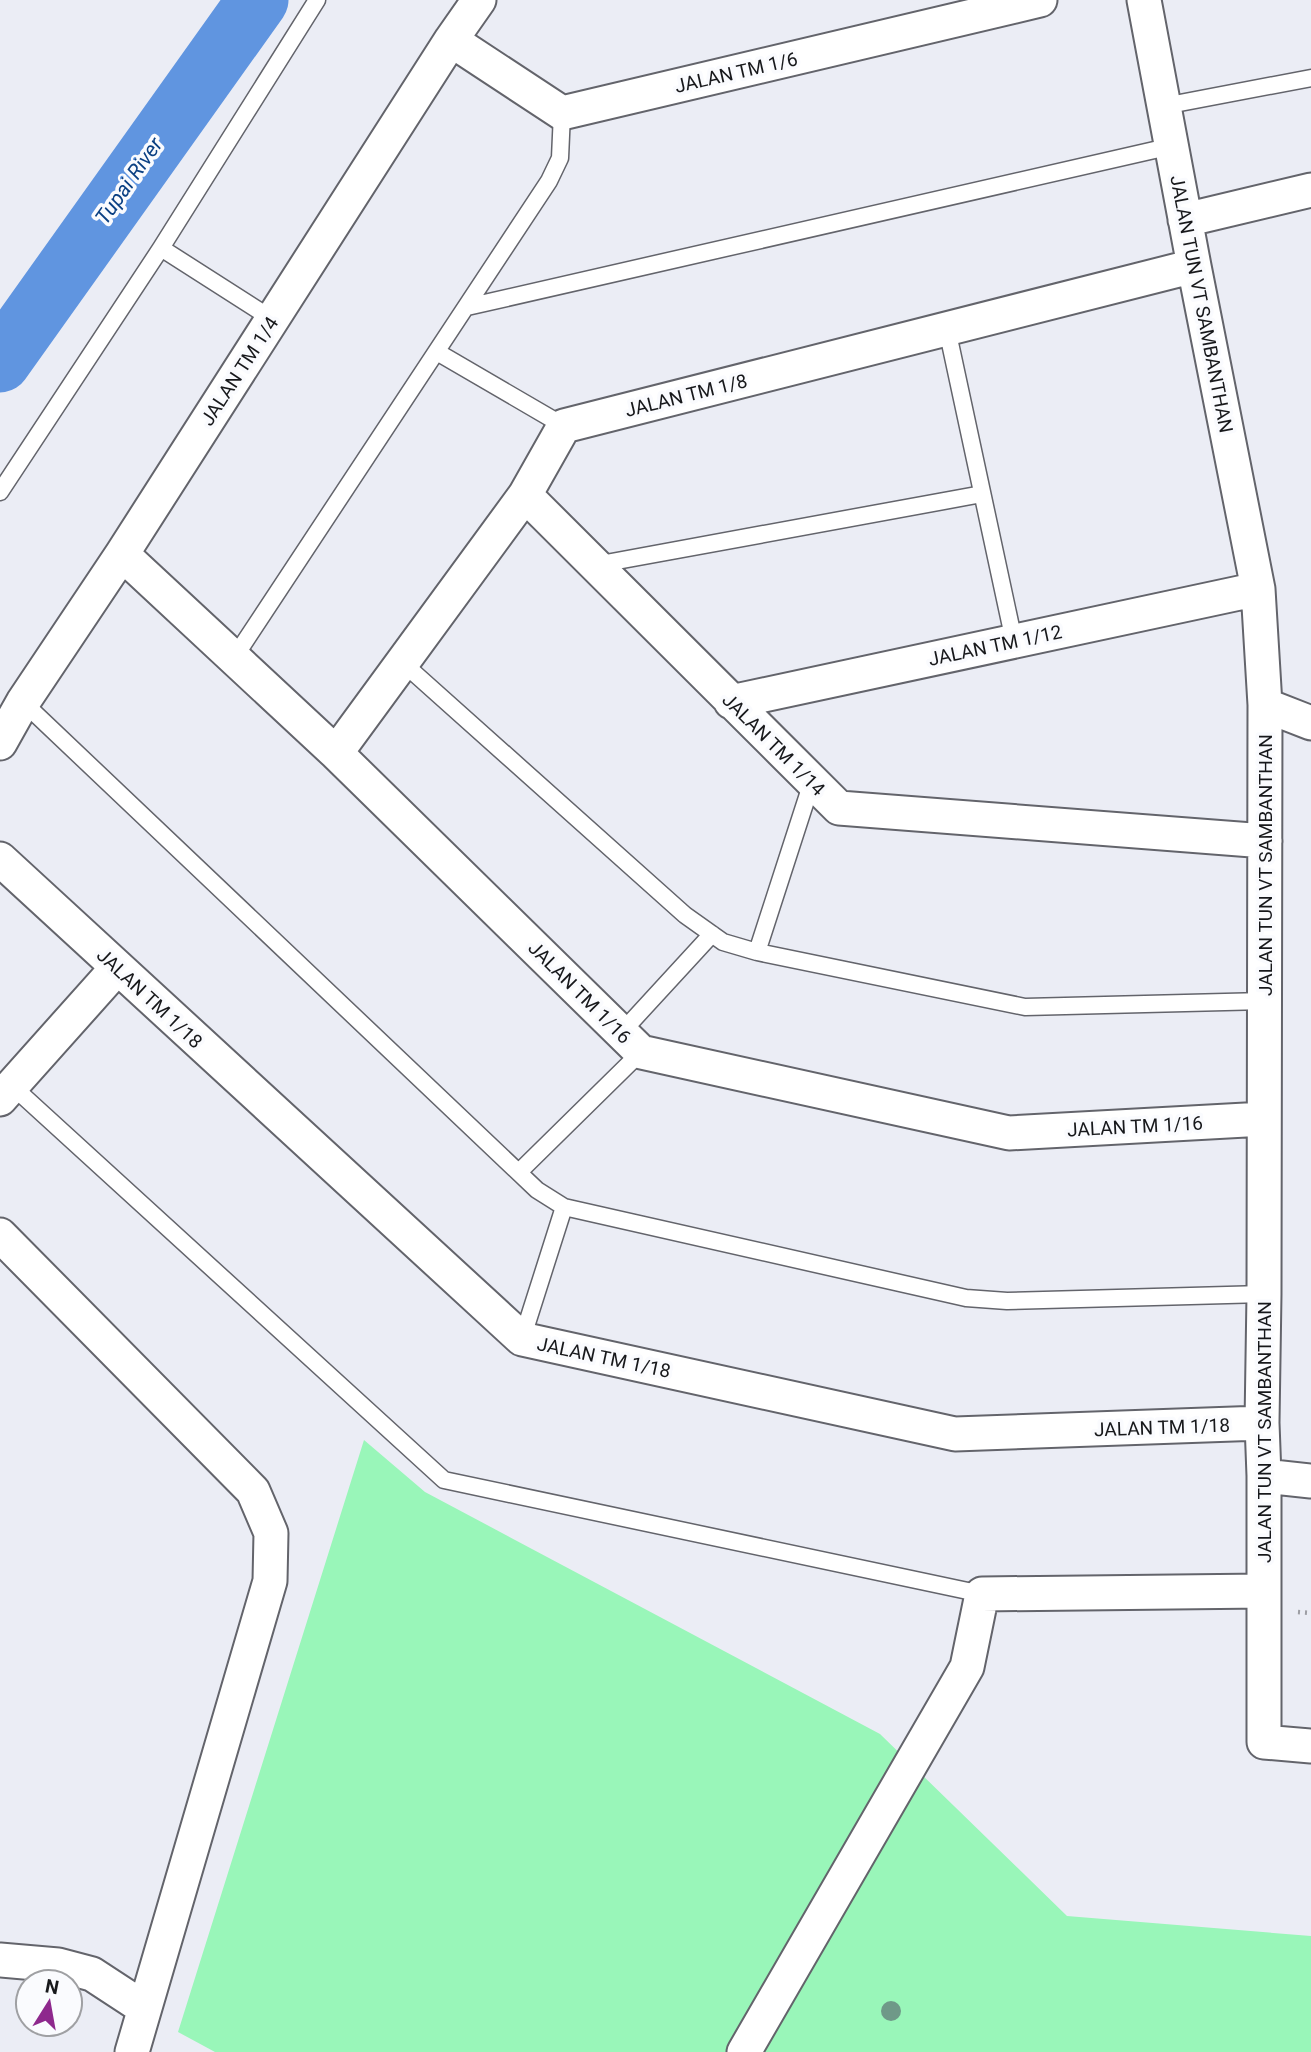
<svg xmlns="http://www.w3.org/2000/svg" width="1311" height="2052" font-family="Roboto,sans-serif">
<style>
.green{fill:#99f6b9}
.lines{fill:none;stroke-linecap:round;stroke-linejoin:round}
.river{stroke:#6095e0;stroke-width:61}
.lane-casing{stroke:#63646b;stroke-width:19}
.street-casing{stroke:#63646b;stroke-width:37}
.path{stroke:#9d9ea4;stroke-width:4.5;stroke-dasharray:2 5;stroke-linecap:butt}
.lane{stroke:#fff;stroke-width:16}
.street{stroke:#fff;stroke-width:33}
.tree{fill:#6f9988}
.labels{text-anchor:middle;stroke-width:7;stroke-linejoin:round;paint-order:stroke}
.street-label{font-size:19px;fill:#17181b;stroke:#fafbfe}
.water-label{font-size:21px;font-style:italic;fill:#0b4083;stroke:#fafbfe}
</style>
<rect width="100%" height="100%" fill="#ebedf5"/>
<!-- green -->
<path class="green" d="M364 1440 425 1492 880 1734 1067 1916 1311 1936V2052H215L178 2032Z"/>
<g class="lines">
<!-- river -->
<path class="river" d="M0 362 258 0"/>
<!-- lane casing -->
<g class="lane-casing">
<path id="lane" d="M1164 106 1311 78
M161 248 272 319
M467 307 1172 146
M947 329 1014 641
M437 352 564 426
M0 492 161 248 317 0
M595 565 982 494
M234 658 549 181 560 158 562 113
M403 663 685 915 723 942 757 952 1025 1007 1265 1001
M23 702 537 1190 564 1207 966 1298 1007 1301 1264 1294
M757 952 812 782
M621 1033 712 934
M9 1083 444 1480 982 1594
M519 1172 641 1052
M522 1339 564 1207"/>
</g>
<!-- street casing -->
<g class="street-casing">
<path id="street" d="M1144 0 1194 266 1258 589 1265 705 1264 1294 1262 1423 1264 1476V1742L1311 1746
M451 40 562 113 1040 0
M1185 220 1311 190
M525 495 839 808 1265 841
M122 554 336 753 641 1052 1009 1133 1264 1119
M731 702 1258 589
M1265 705 1311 723
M0 743 23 702 122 554 451 40 479 0
M336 753 525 495 564 426 1194 266
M0 859 522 1339 955 1434 1262 1423
M0 1099 117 968
M0 1235 253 1491 271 1533 270 1581 132 2052
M1264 1476 1311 1481
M0 1960 58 1965 92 1974 144 2008
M744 2052 967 1667 982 1594 1264 1591"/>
</g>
<!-- path -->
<path class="path" d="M1298 1612 1311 1613"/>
<!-- lane -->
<use href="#lane" class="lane"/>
<!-- street -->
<use href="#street" class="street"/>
</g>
<!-- trees -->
<circle class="tree" cx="891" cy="2011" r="10"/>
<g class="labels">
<!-- street labels -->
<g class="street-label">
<text transform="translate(736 72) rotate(-13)" y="7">JALAN TM 1/6</text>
<text transform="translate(1202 304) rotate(79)" y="7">JALAN TUN VT SAMBANTHAN</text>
<text transform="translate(239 371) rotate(-57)" y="7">JALAN TM 1/4</text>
<text transform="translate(686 395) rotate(-14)" y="7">JALAN TM 1/8</text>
<text transform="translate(995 645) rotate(-12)" y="7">JALAN TM 1/12</text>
<text transform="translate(774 744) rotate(45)" y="7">JALAN TM 1/14</text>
<text transform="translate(1265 865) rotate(-90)" y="7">JALAN TUN VT SAMBANTHAN</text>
<text transform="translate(580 992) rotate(45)" y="7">JALAN TM 1/16</text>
<text transform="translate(150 998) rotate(43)" y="7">JALAN TM 1/18</text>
<text transform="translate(1135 1126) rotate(-3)" y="7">JALAN TM 1/16</text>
<text transform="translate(604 1357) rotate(12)" y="7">JALAN TM 1/18</text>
<text transform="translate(1162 1427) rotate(-2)" y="7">JALAN TM 1/18</text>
<text transform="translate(1264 1432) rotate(-90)" y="7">JALAN TUN VT SAMBANTHAN</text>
</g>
<!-- water labels -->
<g class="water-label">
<text transform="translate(129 181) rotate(-55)" y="7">Tupai River</text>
</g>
</g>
<!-- north arrow -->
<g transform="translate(49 2003) rotate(11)"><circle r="33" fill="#fafbfe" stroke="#9fa0a3" stroke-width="2"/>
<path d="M0-5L12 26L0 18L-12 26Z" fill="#8e288d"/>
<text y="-10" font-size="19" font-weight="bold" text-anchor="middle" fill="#17181b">N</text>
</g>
</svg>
